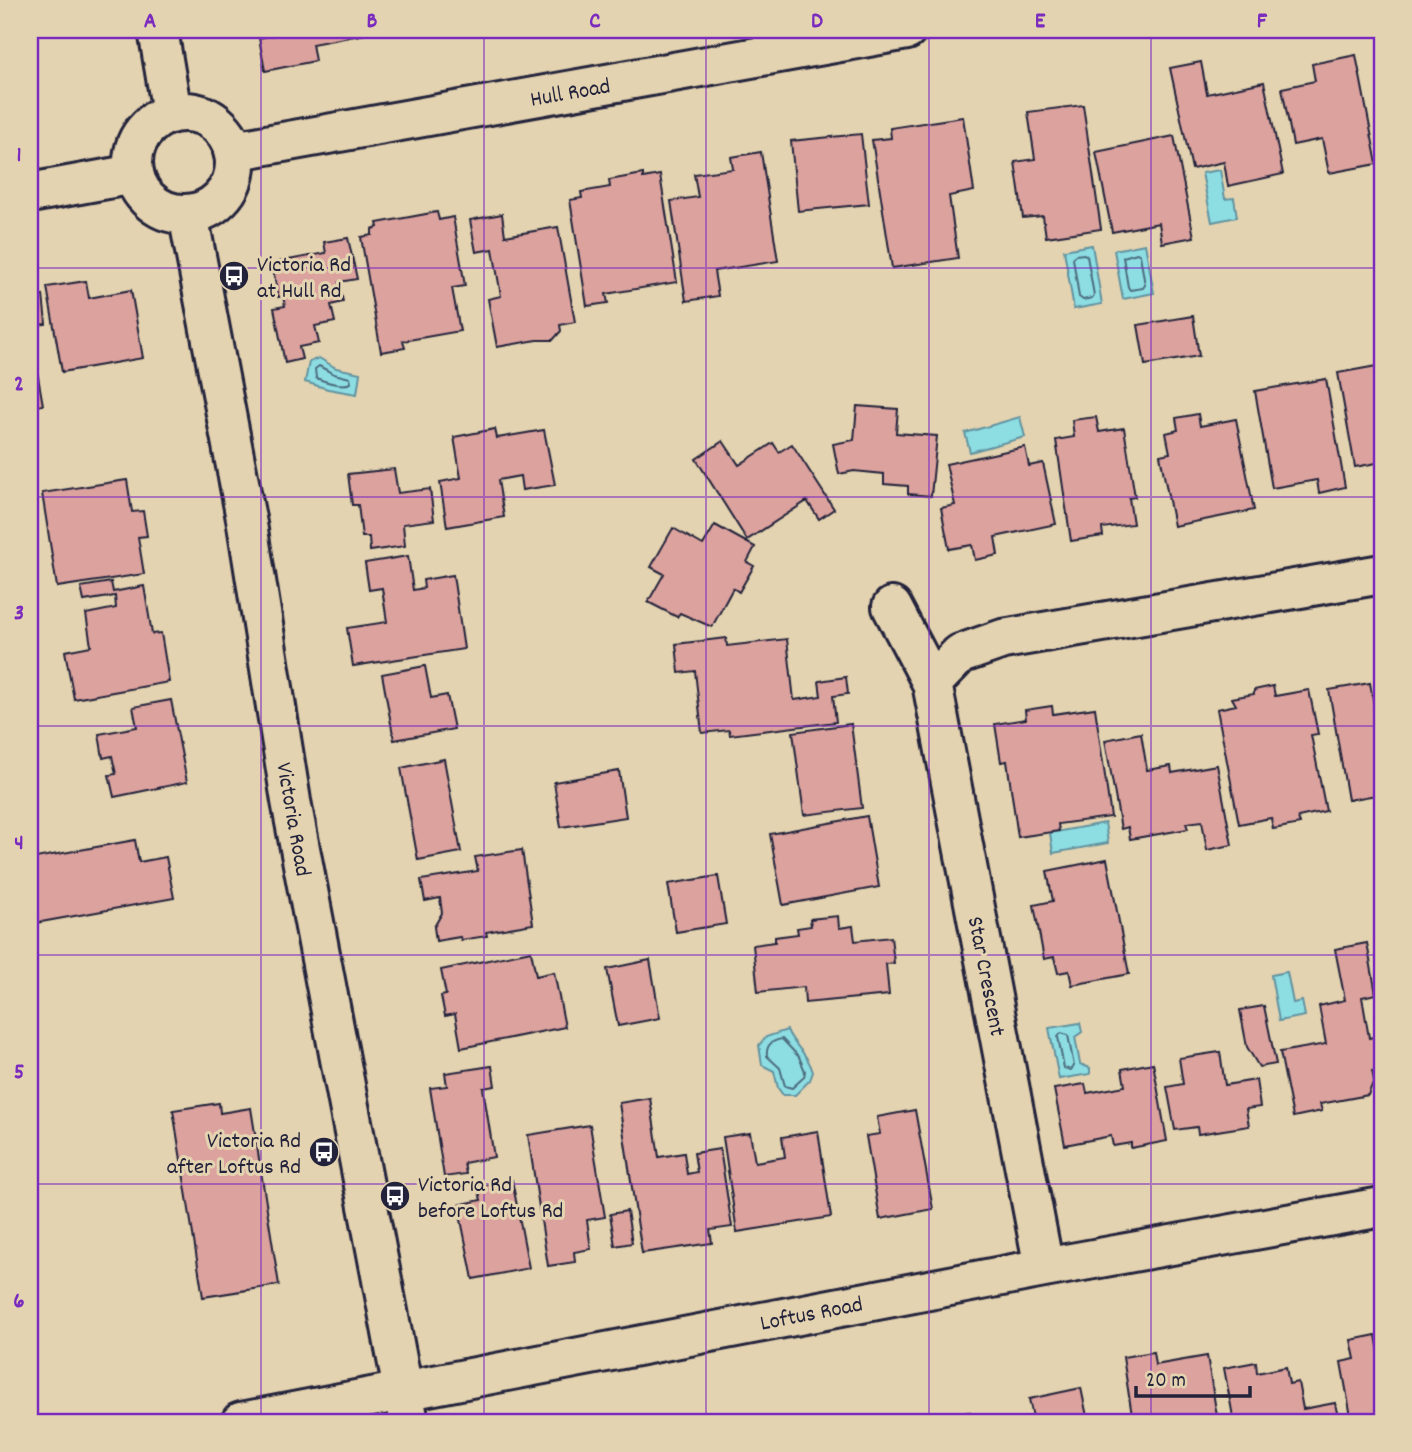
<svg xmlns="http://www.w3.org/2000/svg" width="1412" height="1452" font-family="Dekko,sans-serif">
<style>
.water{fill:#8ddee3;stroke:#6293a0;stroke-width:2}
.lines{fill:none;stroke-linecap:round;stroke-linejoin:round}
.shore{stroke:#4d6d7e;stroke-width:2}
.building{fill:#dca29e;stroke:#22223b;stroke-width:2}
.minor-casing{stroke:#22223b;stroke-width:44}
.tertiary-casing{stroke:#22223b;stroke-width:44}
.minor{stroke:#e4d3b0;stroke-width:38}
.tertiary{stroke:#e4d3b0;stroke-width:38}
.grid{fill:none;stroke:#7b2cbf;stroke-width:2;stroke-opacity:0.55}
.labels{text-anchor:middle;stroke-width:6;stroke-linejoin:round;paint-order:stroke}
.street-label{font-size:23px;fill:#22223b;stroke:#e4d3b0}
.poi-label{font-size:23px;fill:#22223b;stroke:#e4d3b0;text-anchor:start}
.neatline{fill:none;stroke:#7b2cbf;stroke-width:2.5}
.grid-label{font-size:23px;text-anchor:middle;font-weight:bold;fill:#7b2cbf}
</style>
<rect width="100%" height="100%" fill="#e4d3b0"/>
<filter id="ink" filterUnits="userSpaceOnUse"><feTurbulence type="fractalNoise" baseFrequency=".0143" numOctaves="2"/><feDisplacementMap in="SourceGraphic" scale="14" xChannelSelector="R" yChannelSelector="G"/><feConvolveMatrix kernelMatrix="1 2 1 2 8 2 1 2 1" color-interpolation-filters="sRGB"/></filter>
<g filter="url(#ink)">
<!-- water -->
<path class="water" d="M1220 170 1225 199 1234 198 1237 217 1212 222 1202 173Z
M1145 244 1154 293 1123 299 1114 250Z
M1092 245 1102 304 1074 309 1064 250Z
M319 358 336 368 360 373 357 394 328 389 305 382 309 362Z
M1020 417 1025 437 970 452 965 433Z
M1105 823 1108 843 1053 853 1050 833Z
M1287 972 1293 1003 1302 1001 1305 1016 1279 1021 1271 975Z
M1080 1023 1082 1032 1075 1037 1080 1064 1090 1068V1074L1059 1079 1049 1028Z
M787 1030C795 1048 807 1052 813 1072L810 1080 795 1095H783L778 1088 774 1071 762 1065 759 1045 766 1037Z"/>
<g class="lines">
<!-- shore -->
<path class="shore" d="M1137 253 1140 255 1145 285 1143 288 1130 290 1128 287 1123 257Z
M1084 254 1087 256 1094 295 1092 298 1083 300 1079 297 1073 258 1075 255Z
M319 366 334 374 350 378 351 383C341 387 326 382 316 378L315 369Z
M1061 1033 1068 1035 1074 1066 1071 1070 1064 1068 1058 1037Z
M782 1039 799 1057 805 1071 804 1077 792 1088 785 1086 780 1068 767 1056C766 1045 771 1041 782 1039Z"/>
</g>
<!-- building -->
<path class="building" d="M288 30H365L366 34 312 44 315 61 265 71 259 38 289 32Z
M1356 55 1377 164 1329 173 1322 139 1293 145 1282 88 1315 81 1312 64Z
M1201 62 1207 94 1264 82 1283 174 1228 186 1224 162 1192 169 1170 68Z
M1083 105 1101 229 1046 237 1043 216 1023 218 1015 162 1035 159 1028 112Z
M963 117 974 191 949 196 958 258 892 268 872 140 891 138 890 128Z
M861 134 869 204 798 211 791 141Z
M1174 136 1194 237 1162 243 1159 223 1112 232 1096 152Z
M761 152 778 261 714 271 718 296 686 301 671 201 698 197 694 174 733 169 731 157Z
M643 174V178L660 175 677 282 606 294 608 303 587 306 570 200 582 198 581 192 610 187 609 180Z
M437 212 439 220 453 217 465 286 452 288 460 331 403 341 405 348 381 352 361 237 372 235V229L378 227 377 223Z
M502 214 505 236 558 227 575 322 560 325 561 331 553 340H537L497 347 488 299 501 296 493 249 476 252 470 220Z
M348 238 357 279 339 282 343 302 331 305 335 322 315 326 319 343 299 347 302 359 285 363 274 308 285 306 283 296 278 297 272 263 326 253 324 242Z
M86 281 89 298 131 290 143 358 62 372 47 287Z
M43 295 46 324 30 326V297Z
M1193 316 1199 356 1145 365 1138 325Z
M30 354H34L43 405 30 407Z
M1382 365V462L1355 467 1338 373Z
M1326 379 1345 487 1319 493 1317 480 1272 488 1255 391Z
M857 406 898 409 896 433 937 436 931 496 908 494V486L884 484V474L854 471 839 474 833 444 854 440Z
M1198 414 1200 426 1236 419 1254 510 1174 526 1160 455 1170 453 1166 433 1178 430 1176 418Z
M1096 417 1099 432 1124 428 1135 497 1129 498 1133 524 1102 528 1103 536 1071 541 1056 440 1074 437 1072 420Z
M495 429 497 438 544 430 555 485 522 490 520 476 498 480 504 517 447 527 440 482 461 478 454 437Z
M723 441 739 465 773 443 779 452 792 444 834 509 819 519 807 501 747 540 696 459Z
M1025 447 1029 466 1043 463 1056 524 995 537 998 555 975 560 972 545 949 549 941 508 955 505 946 464Z
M394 469 398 493 430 489 434 520 403 524 405 546 370 551 369 537H362L358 505H352L348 474Z
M127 480 132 512 143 511 147 536 138 537 144 574 57 587 42 493Z
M715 525 755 547 747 562 754 566 739 592 733 588 712 627 680 613 677 617 648 602 664 574 651 567 673 528 703 545Z
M408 556 413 590 424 588 423 580 453 575 464 649 353 666 347 628 387 622 382 588 369 590 365 563Z
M111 582 113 592 144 586 152 634 161 633 169 682 74 699 65 651 91 646 86 614 116 608 115 596 84 601 81 587Z
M726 638 727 646 787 639 794 700 821 696 819 681 846 677 848 694 833 696 836 722 730 735 729 730 702 733 695 671 679 673 676 644Z
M425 666 431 698 447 695 454 729 394 740 382 674Z
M1370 683 1379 733 1382 732V794L1348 800 1329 690Z
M1273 686 1275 696 1309 690 1318 734 1311 735 1326 811 1298 817 1300 824 1273 829 1271 818 1239 824 1217 709 1236 705 1232 698 1254 694V690Z
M171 700 187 782 114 797 109 775 116 774 112 756 103 758 99 734 137 727 133 707Z
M1052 706 1053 714 1095 708 1111 817 1058 824 1059 831 1018 837 1007 761 1001 762 995 724 1026 719 1025 710Z
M851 724 862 808 804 815 793 732Z
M1141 733 1147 770 1171 766 1172 773 1217 765 1232 845 1207 850 1202 821 1186 823 1188 829 1130 839 1128 827 1121 829 1105 740Z
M444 759 461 852 418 860 401 768Z
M619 771 626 817 561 827 554 782Z
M867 816 879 887 783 905 770 834Z
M135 840 139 862 166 857 174 898 30 924V859Z
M522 850 533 924 486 932 487 936 461 940 460 937 436 941 434 927 442 913 440 898 425 901 421 880 478 871 475 857Z
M1107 859 1129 974 1072 985 1069 971 1058 973 1054 957 1044 959 1034 905 1053 901 1047 871Z
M718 876 726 924 676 932 668 884Z
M838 916 839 928 853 926 855 941 891 937 894 963 886 964 889 995 805 1003 804 987 758 992 753 945 775 942V937L798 934 797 928 811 926 810 919Z
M1367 943 1376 994 1362 997 1369 1038 1382 1035V1069L1372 1071 1374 1080 1368 1095 1320 1104 1322 1111 1293 1117 1280 1052 1326 1044 1319 1006 1345 1000 1335 949Z
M531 951 536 976 554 972 565 1027 461 1048 455 1014 445 1016 441 996 446 995 441 970Z
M650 960 660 1018 618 1026 607 969Z
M1264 1006 1276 1064 1259 1067 1247 1047 1240 1010Z
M1220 1052 1225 1085 1256 1080 1260 1107 1246 1109 1249 1126 1198 1134 1197 1127 1175 1130 1167 1087 1183 1084 1179 1058Z
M1153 1063 1167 1141 1131 1148V1143L1113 1146 1111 1136 1065 1145 1054 1089 1085 1084 1087 1093 1125 1086 1122 1069Z
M492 1066 495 1086 483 1088 494 1157 464 1163 466 1174 444 1177 430 1088 447 1086 445 1073Z
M1378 1080H1382V1111H1377L1374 1086Z
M650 1098 659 1157 684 1153 687 1174 697 1172 694 1153 720 1149 732 1227 710 1230 712 1243 642 1253 619 1103Z
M219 1103 220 1113 251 1108 279 1285 203 1297 173 1110Z
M915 1110 933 1209 880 1219 866 1136 880 1134 877 1117Z
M590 1125 605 1217 587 1220 591 1249 574 1252 575 1262 548 1266 528 1135Z
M818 1131 831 1217 737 1232 723 1137 750 1133 755 1162 785 1157 782 1137Z
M512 1180 529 1268 473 1279 458 1205 481 1200 478 1187Z
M627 1211 632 1243 615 1246 610 1214Z
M1376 1335 1379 1352H1382V1422H1352L1341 1362 1355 1359 1351 1340Z
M1153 1352 1155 1365 1207 1356 1218 1422H1133L1123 1357Z
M1256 1362 1257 1373 1286 1367 1289 1384 1298 1382 1303 1409 1335 1403 1339 1422H1234L1224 1368Z
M1081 1388 1088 1421 1106 1417 1107 1422H1034L1029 1399Z
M970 1412 972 1422H939L938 1417Z"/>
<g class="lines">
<!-- minor casing -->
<g class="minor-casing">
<path id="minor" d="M233 151 907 30
M30 193 134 174
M892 607 932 683 1044 1268
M932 683 960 654 1003 639 1382 574
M241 1422 1044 1268 1382 1207"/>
</g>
<!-- tertiary casing -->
<g class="tertiary-casing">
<path id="tertiary" d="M158 30 172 113
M133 163a51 51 0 1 1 102 0a51 51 0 1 1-102 0Z
M188 214 247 524 291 801 409 1422"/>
</g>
<!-- minor -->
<use href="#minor" class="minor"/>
<!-- tertiary -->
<use href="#tertiary" class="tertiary"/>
</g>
</g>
<!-- grid -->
<path class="grid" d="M261 30V1422M484 30V1422M706 30V1422M929 30V1422M1151 30V1422M30 268H1382M30 497H1382M30 726H1382M30 955H1382M30 1184H1382"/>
<!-- icons -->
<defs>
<g id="bus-disc" transform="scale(1.575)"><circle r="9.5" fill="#22223b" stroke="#e4d3b0"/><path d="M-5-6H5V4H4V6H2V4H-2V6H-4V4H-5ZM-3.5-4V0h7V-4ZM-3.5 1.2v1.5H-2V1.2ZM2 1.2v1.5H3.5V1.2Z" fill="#fff"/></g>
</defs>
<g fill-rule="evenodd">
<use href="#bus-disc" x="234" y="276"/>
<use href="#bus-disc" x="324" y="1152"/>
<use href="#bus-disc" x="395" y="1196"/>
</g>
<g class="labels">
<!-- street labels -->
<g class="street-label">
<text transform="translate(570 91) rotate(-10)" y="8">Hull Road</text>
<text transform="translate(295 819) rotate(80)" y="8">Victoria Road</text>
<text transform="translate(988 976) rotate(79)" y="8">Star Crescent</text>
<text transform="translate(811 1312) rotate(-11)" y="8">Loftus Road</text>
</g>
<!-- poi labels -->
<g class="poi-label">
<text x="257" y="271">Victoria Rd<tspan x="257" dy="26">at Hull Rd</tspan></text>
<text x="301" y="1147" text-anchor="end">Victoria Rd<tspan x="301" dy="26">after Loftus Rd</tspan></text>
<text x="418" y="1191">Victoria Rd<tspan x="418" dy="26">before Loftus Rd</tspan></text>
</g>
</g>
<!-- margin -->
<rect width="1412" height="1452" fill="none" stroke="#e4d3b0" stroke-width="77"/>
<!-- scale -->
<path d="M1136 1386v10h114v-10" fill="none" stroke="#22223b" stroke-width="3.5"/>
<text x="1146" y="1386" font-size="21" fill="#22223b" stroke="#e4d3b0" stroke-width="5" paint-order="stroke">20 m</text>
<rect x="38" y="38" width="1336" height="1376" class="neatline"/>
<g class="grid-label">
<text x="150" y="27">A</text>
<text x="372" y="27">B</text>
<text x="595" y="27">C</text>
<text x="817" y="27">D</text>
<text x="1040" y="27">E</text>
<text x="1262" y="27">F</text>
<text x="19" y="161">1</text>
<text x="19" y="390">2</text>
<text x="19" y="619">3</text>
<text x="19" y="849">4</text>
<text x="19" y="1078">5</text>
<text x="19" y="1307">6</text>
</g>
</svg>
